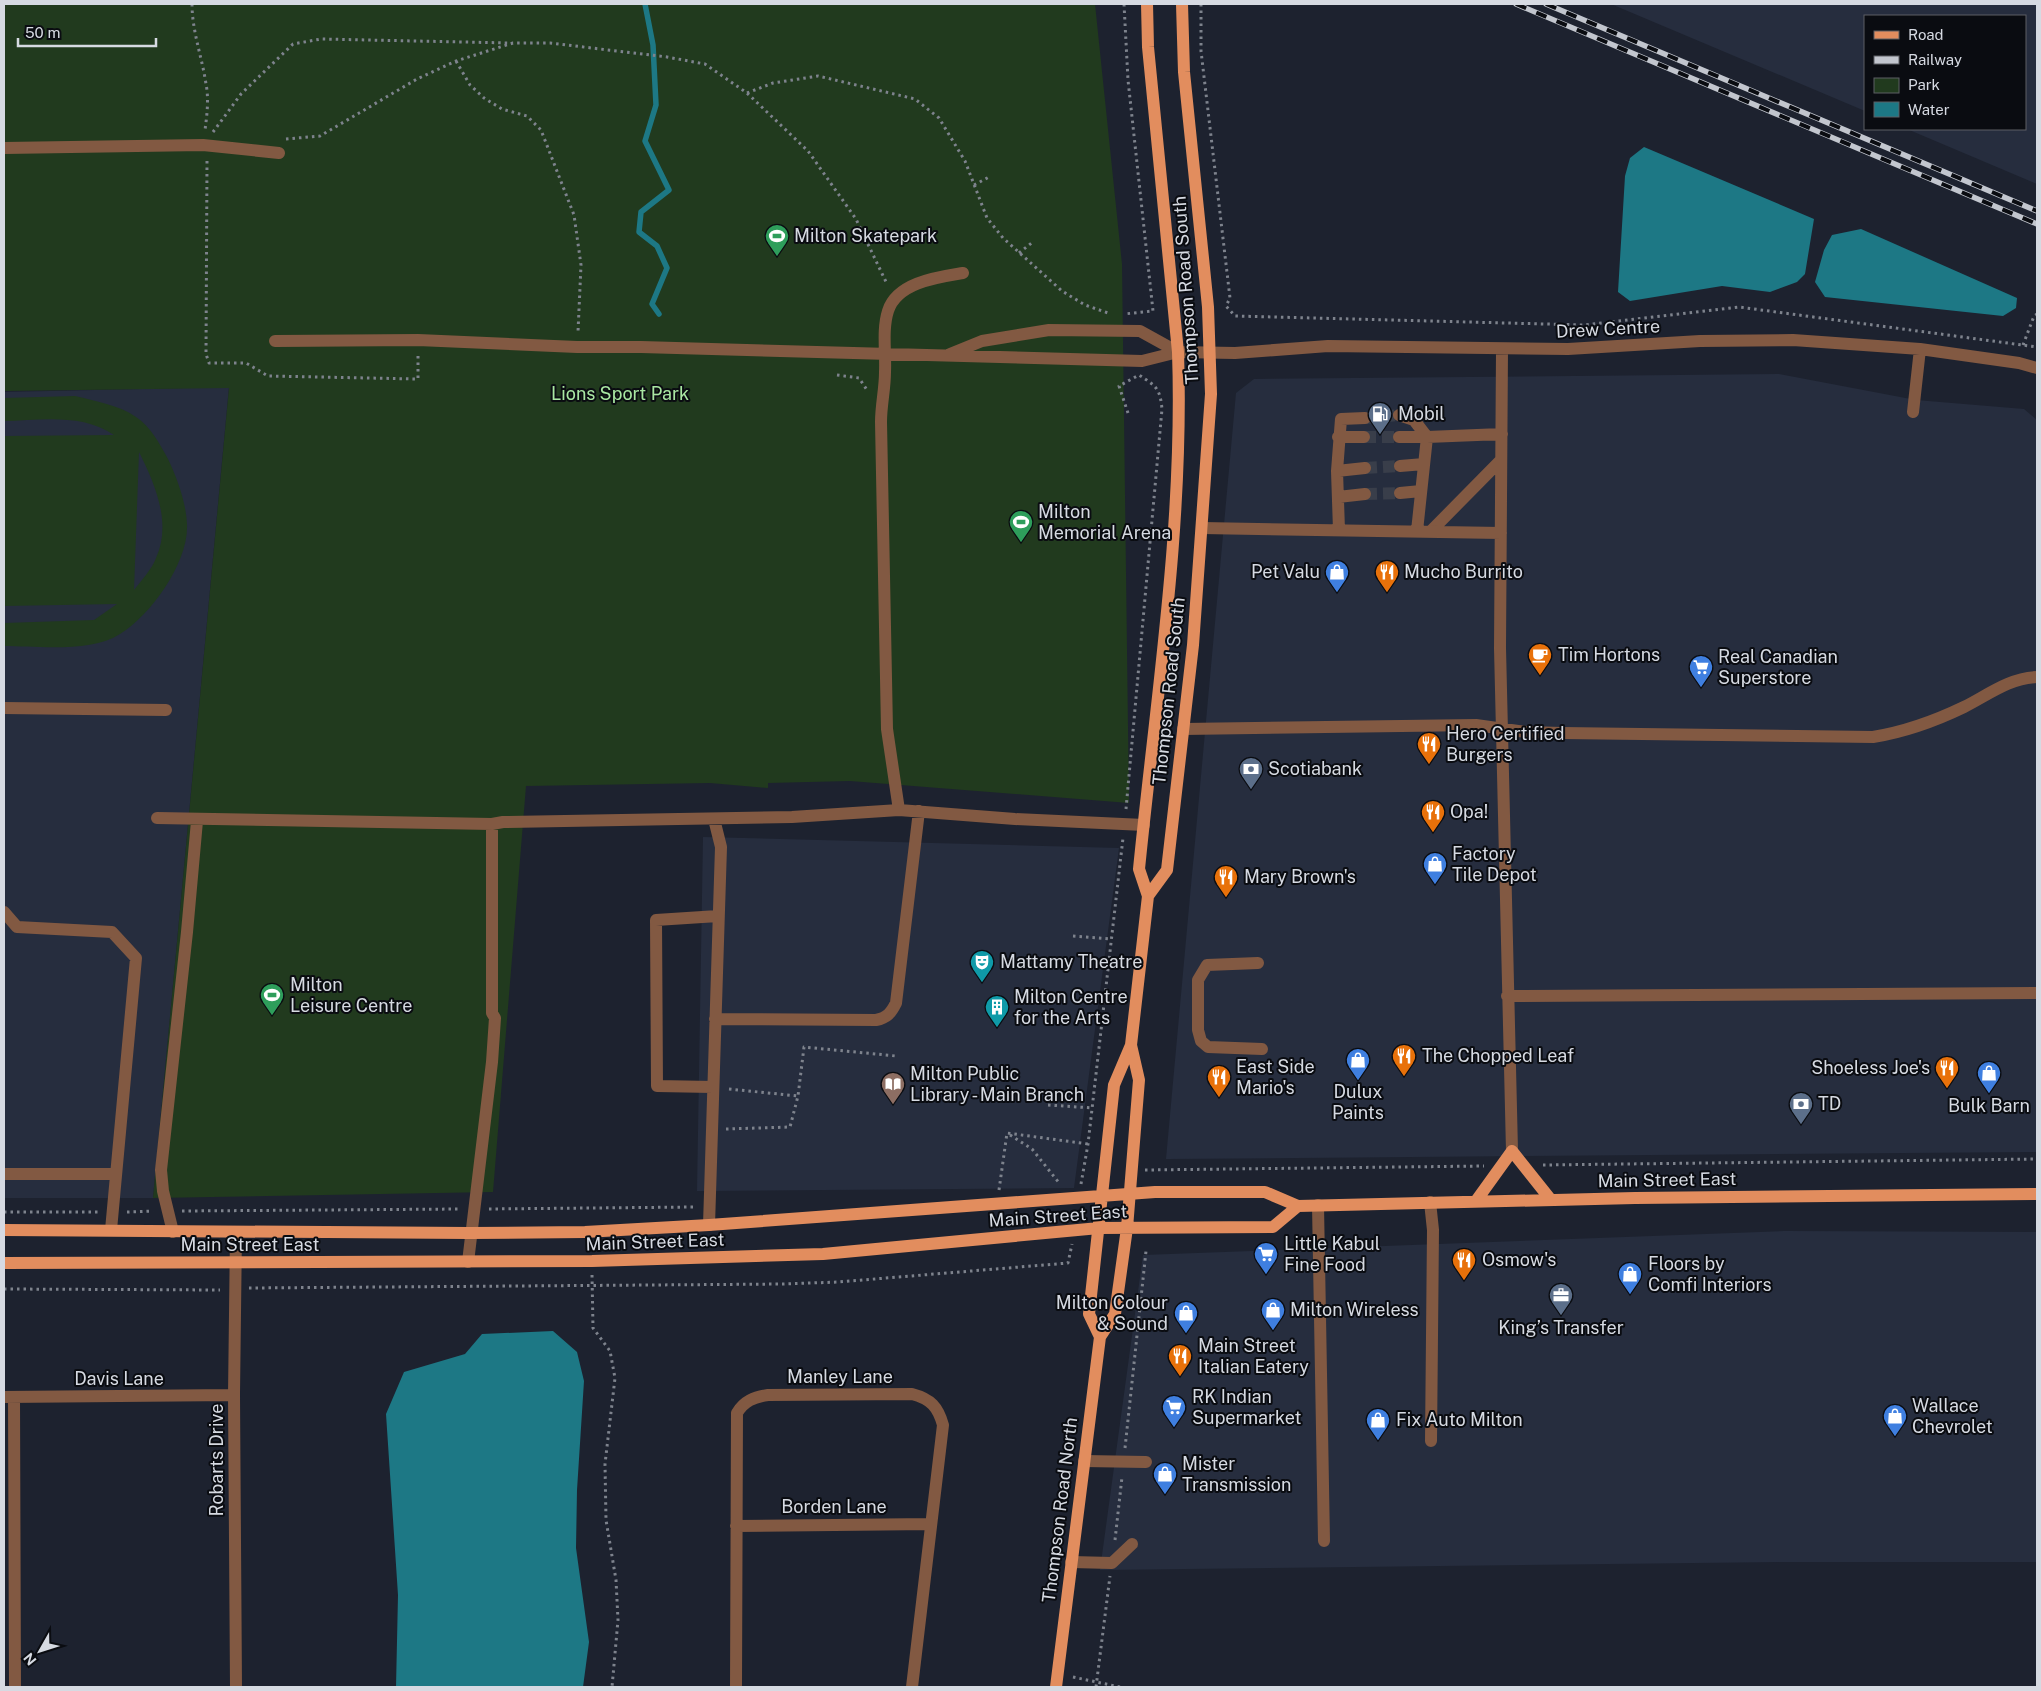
<svg xmlns="http://www.w3.org/2000/svg" width="2041" height="1691" font-family="'Public Sans',sans-serif">
<style>
.built{fill:#262d3e}
.green{fill:#213a1e;fill-rule:evenodd}
.water{fill:#1d7885}
.lines{fill:none;stroke-linecap:round;stroke-linejoin:round}
.stream{stroke:#1d7885;stroke-width:5.5}
.minor-tunnel{stroke:#393e4a;stroke-width:12;stroke-dasharray:12 6;stroke-linecap:butt}
.path{stroke:#7e838d;stroke-width:3;stroke-dasharray:2.5 4;stroke-linecap:butt}
.minor{stroke:#825942;stroke-width:12}
.major{stroke:#e28d5e;stroke-width:12}
.rail-casing{stroke:#c2c6ce;stroke-width:5.5}
.rail{stroke:#0a0c11;stroke-width:4;stroke-dasharray:11;stroke-linecap:butt}
.labels{text-anchor:middle;stroke-width:4;stroke-linejoin:round;paint-order:stroke}
.poi-label{font-size:18px;fill:#d6dae2;stroke:#0a0c11;text-anchor:start}
.street-label{font-size:18px;fill:#d6dae2;stroke:#0a0c11}
.park-label{font-size:18px;fill:#a9e7a2;stroke:#0a0c11}
</style>
<rect width="100%" height="100%" fill="#1d222f"/>
<!-- built -->
<path class="built" d="M1611 4H2037V184L1907 129H2025V16H1865V111Z
M1779 374 1916 400 2024 409 2037 420V1152L1166 1159 1236 393 1254 379Z
M229 387 153 1198H4V392Z
M703 837 1119 848 1074 1188 697 1191Z
M1784 1231 2037 1232V1562H1782L1100 1570 1143 1255Z"/>
<!-- green -->
<path class="green" d="M4 4H1095L1122 264 1129 803 850 781 768 783V788L710 783 526 786 493 1192 153 1198 229 388 4 391Z
M75 396C95 401 119 405 136 417 150 426 160 444 168 459 177 478 186 502 187 524 189 562 151 615 120 634 91 653 37 646 4 646V623L94 620 117 604 4 606V436L114 435C83 413 40 420 4 421V398ZM139 452C155 484 172 523 156 558 152 569 141 581 134 590Z"/>
<!-- water -->
<path class="water" d="M1644 147 1814 219 1805 274 1797 282 1770 292 1722 286 1630 301 1618 292 1625 176 1630 158Z
M1861 229 2017 298 2016 308 2003 316 1825 297 1815 282 1824 250 1832 235Z
M553 1331 577 1352 584 1381 577 1490 576 1548 589 1642 583 1687H396L398 1595 386 1414 404 1372 465 1354 482 1334Z"/>
<g class="lines">
<!-- stream -->
<path class="stream" d="M645 4 653 45 656 105 645 141 669 190 641 212 639 232 657 246 667 268 652 304 659 314"/>
<!-- minor-tunnel -->
<path class="minor-tunnel" d="M1365 418 1399 415
M1364 437H1399
M1365 468 1400 466
M1365 494 1400 493"/>
<!-- path -->
<path class="path" d="M192 4C192 31 202 57 206 84 209 99 207 115 205 130
M1124 4 1128 80 1153 311 1124 314
M1201 4V51L1230 298 1226 306 1235 316 1584 325 1739 307 2037 347
M456 61 470 85 484 98 502 109 527 116 541 130 574 215 581 265 578 332
M747 93 773 83 818 76 915 99 939 118 965 161 987 218 1003 238 1062 291 1085 305 1111 314
M213 132 241 94 293 44 321 39 510 43
M286 139 320 136 417 79 456 61 513 43H550L667 57 705 64 747 93 808 151 856 219 887 284
M207 161 206 354 209 363H246L268 376 418 379V353
M974 185 991 176
M1019 253 1034 241
M2023 345 2034 316 2037 314
M837 375 859 378 867 390
M1126 809 1162 409C1160 388 1156 386 1139 375L1119 386 1128 413
M1073 936 1111 939
M729 1089 798 1096
M1048 1105 1093 1108
M726 1129 790 1127 798 1096 804 1047 896 1056
M1010 1135 1032 1149 1060 1184
M1543 1165 2037 1159
M1145 1170 1484 1166
M1081 1184 1088 1144 1123 838
M999 1190 1007 1133 1088 1144
M489 1209 696 1207
M182 1211 461 1209
M4 1212H98
M127 1212 153 1211
M592 1275 593 1328 610 1351 615 1378 605 1464 606 1520 616 1580 618 1620 612 1687
M249 1288 784 1284 838 1282 1068 1263 1072 1244
M4 1289 220 1290
M1125 1448 1146 1251
M1115 1540 1122 1477
M1073 1677 1120 1687
M1096 1687 1110 1576"/>
<!-- minor -->
<path class="minor" d="M4 148 203 145 279 153
M275 341 418 340 577 347H641L1142 361 1178 352 1235 353 1328 346 1568 349 1700 341 1793 340 1920 349 2019 363 2037 368
M1502 350 1500 648 1512 1151
M950 354 982 341 1049 330 1140 331 1178 352
M1913 412 1920 349
M1399 415 1414 420 1427 437
M1338 437H1364
M1399 437H1427
M1400 466 1424 464
M1337 471 1365 468
M1400 493 1421 491
M1338 497 1365 494
M1202 528 1501 533
M1339 530 1337 471 1341 419 1365 418
M1417 531 1427 437 1502 434
M1431 531 1501 460
M4 708 166 710
M1183 729 1476 725 1526 732 1562 733 1873 737C1904 732 1935 721 1964 707 1988 695 2009 678 2037 677
M899 810 887 729 881 422C881 405 885 389 885 372 886 352 882 330 888 311 897 282 939 277 963 273
M157 818 492 824 503 822 792 817 899 810 1015 819 1144 825
M4 912 17 927 112 932 136 958 111 1230
M1258 963 1207 965 1198 980V1030L1201 1041 1208 1047 1262 1049
M1507 996 2037 993
M715 1019 876 1020C887 1018 891 1013 896 1003L919 811
M713 1087 657 1086 656 920 718 916
M4 1174H116
M1430 1202 1433 1230 1431 1441
M1318 1205 1324 1541
M709 1225 721 847 714 819
M173 1232 163 1191 161 1170 187 932 197 821
M236 1232 234 1395 236 1687
M468 1262 492 1062 495 1018 492 1013V824
M4 1397 234 1395
M14 1397 15 1687
M1084 1461 1146 1462
M736 1526 931 1524
M1071 1562 1112 1563 1132 1544
M736 1687 737 1413C744 1401 754 1397 768 1395L912 1394C931 1399 938 1407 943 1425L912 1687"/>
<!-- major -->
<path class="major" d="M1148 896 1167 870 1193 645 1211 394 1208 307 1184 72 1182 4
M1476 1201 1512 1151 1551 1200
M4 1230 469 1233 585 1232 709 1225 1155 1192H1265L1298 1206 1635 1198 2037 1194
M4 1263 592 1261 823 1254 1099 1228 1273 1227 1298 1206
M1100 1337 1089 1314 1114 1085 1131 1045 1148 896 1139 869C1156 698 1184 525 1178 352L1148 47 1147 4
M1056 1687 1100 1337 1115 1314 1127 1228 1139 1080 1131 1045"/>
<!-- rail casing -->
<g class="rail-casing">
<path id="rail" d="M1516 4 2037 224
M1546 4 2037 211"/>
</g>
<!-- rail -->
<use href="#rail" class="rail"/>
</g>
<!-- icons -->
<defs>
<g id="stadium-pin" transform="scale(1.25)"><path d="M0 17L-7.5 6A9.5 9.5 0 1 1 7.5 6Z" fill="#2e9e5b" stroke="#0a0c11"/><path d="M0-5a6.5 5 0 1 0 0 10a6.5 5 0 1 0 0-10ZM-3.5-1.8h7v3.6h-7Z" fill="#fff"/></g>
<g id="fuel-pin" transform="scale(1.25)"><path d="M0 17L-7.5 6A9.5 9.5 0 1 1 7.5 6Z" fill="#5c6f8a" stroke="#0a0c11"/><path d="M-5.5-6h7V0h2V4h1.3V-2.5L3-4.5l.8-.8L6-3V5H2.5V1h-1V6h-7ZM-4.2-4.7v3.2H.2V-4.7Z" fill="#fff"/></g>
<g id="shop-pin" transform="scale(1.25)"><path d="M0 17L-7.5 6A9.5 9.5 0 1 1 7.5 6Z" fill="#3f7fe0" stroke="#0a0c11"/><path d="M-5-2.5h2.3a2.7 3.5 0 0 1 5.4 0H5L5.5 6h-11ZM-1.5-2.5h3a1.5 2.3 0 0 0-3 0Z" fill="#fff"/></g>
<g id="restaurant-pin" transform="scale(1.25)"><path d="M0 17L-7.5 6A9.5 9.5 0 1 1 7.5 6Z" fill="#e8710a" stroke="#0a0c11"/><path d="M-5-6h1v4h1v-4h1v4h1v-4h1v5L-1.5 .5V6h-2V.5L-5-1ZM5-6V6H3V1.5H1.5Q1.5-4 5-6Z" fill="#fff"/></g>
<g id="cafe-pin" transform="scale(1.25)"><path d="M0 17L-7.5 6A9.5 9.5 0 1 1 7.5 6Z" fill="#e8710a" stroke="#0a0c11"/><path d="M-5.5-4.5H6V0H3Q3 3.5 0 3.5H-2.5Q-5.5 3.5-5.5 0ZM3-3.2v2h1.7v-2ZM-6 4.5H4V6H-6Z" fill="#fff"/></g>
<g id="supermarket-pin" transform="scale(1.25)"><path d="M0 17L-7.5 6A9.5 9.5 0 1 1 7.5 6Z" fill="#3f7fe0" stroke="#0a0c11"/><path d="M-6-5.5h2.5l.6 2H6L4.5 2H-2.5L-4.4-4H-6ZM-1.5 3.2a1.3 1.3 0 1 0 .1 0ZM3 3.2a1.3 1.3 0 1 0 .1 0Z" fill="#fff"/></g>
<g id="bank-pin" transform="scale(1.25)"><path d="M0 17L-7.5 6A9.5 9.5 0 1 1 7.5 6Z" fill="#5c6f8a" stroke="#0a0c11"/><path d="M-6-4H6V4H-6ZM0-2.3a2.3 2.3 0 1 0 0 4.6a2.3 2.3 0 1 0 0-4.6Z" fill="#fff"/></g>
<g id="theatre-pin" transform="scale(1.25)"><path d="M0 17L-7.5 6A9.5 9.5 0 1 1 7.5 6Z" fill="#0f9aa8" stroke="#0a0c11"/><path d="M-5-5.5Q0-4 5-5.5V0Q5 5 0 6Q-5 5-5 0ZM-3.3-2.5H-1v1.5H-3.3ZM1-2.5H3.3v1.5H1ZM-2.8 1Q0 5.5 2.8 1Z" fill="#fff"/></g>
<g id="building-pin" transform="scale(1.25)"><path d="M0 17L-7.5 6A9.5 9.5 0 1 1 7.5 6Z" fill="#0f9aa8" stroke="#0a0c11"/><path d="M-4-6H4V6H1V3H-1V6H-4ZM-2.5-4.3h1.7v1.8h-1.7ZM.8-4.3h1.7v1.8H.8ZM-2.5-1h1.7V.8h-1.7ZM.8-1h1.7V.8H.8Z" fill="#fff"/></g>
<g id="library-pin" transform="scale(1.25)"><path d="M0 17L-7.5 6A9.5 9.5 0 1 1 7.5 6Z" fill="#8d6e63" stroke="#0a0c11"/><path d="M-6-4Q-3-5.5-.7-3.5V5Q-3 3-6 4ZM6-4Q3-5.5 .7-3.5V5Q3 3 6 4Z" fill="#fff"/></g>
<g id="office-pin" transform="scale(1.25)"><path d="M0 17L-7.5 6A9.5 9.5 0 1 1 7.5 6Z" fill="#5c6f8a" stroke="#0a0c11"/><path d="M-6-3h4V-5.5h4V-3h4V5H-6ZM-1-4.5V-3h2v-1.5ZM-6 0V1H6V0Z" fill="#fff"/></g>
</defs>
<g fill-rule="evenodd">
<use href="#stadium-pin" x="777" y="236"/>
<use href="#fuel-pin" x="1380" y="414"/>
<use href="#stadium-pin" x="1021" y="522"/>
<use href="#shop-pin" x="1337" y="572"/>
<use href="#restaurant-pin" x="1387" y="572"/>
<use href="#cafe-pin" x="1540" y="655"/>
<use href="#supermarket-pin" x="1701" y="667"/>
<use href="#restaurant-pin" x="1429" y="744"/>
<use href="#bank-pin" x="1251" y="769"/>
<use href="#restaurant-pin" x="1433" y="812"/>
<use href="#shop-pin" x="1435" y="864"/>
<use href="#restaurant-pin" x="1226" y="877"/>
<use href="#theatre-pin" x="982" y="962"/>
<use href="#stadium-pin" x="272" y="995"/>
<use href="#building-pin" x="997" y="1007"/>
<use href="#restaurant-pin" x="1404" y="1056"/>
<use href="#shop-pin" x="1358" y="1060"/>
<use href="#restaurant-pin" x="1947" y="1068"/>
<use href="#shop-pin" x="1989" y="1073"/>
<use href="#restaurant-pin" x="1219" y="1077"/>
<use href="#library-pin" x="893" y="1084"/>
<use href="#bank-pin" x="1801" y="1104"/>
<use href="#supermarket-pin" x="1266" y="1254"/>
<use href="#restaurant-pin" x="1464" y="1260"/>
<use href="#shop-pin" x="1630" y="1274"/>
<use href="#office-pin" x="1561" y="1295"/>
<use href="#shop-pin" x="1273" y="1310"/>
<use href="#shop-pin" x="1186" y="1313"/>
<use href="#restaurant-pin" x="1180" y="1356"/>
<use href="#supermarket-pin" x="1174" y="1407"/>
<use href="#shop-pin" x="1895" y="1416"/>
<use href="#shop-pin" x="1378" y="1420"/>
<use href="#shop-pin" x="1165" y="1474"/>
</g>
<g class="labels">
<!-- poi labels -->
<g class="poi-label">
<text x="794" y="242">Milton Skatepark</text>
<text x="1398" y="420">Mobil</text>
<text x="1038" y="518">Milton<tspan x="1038" dy="21">Memorial Arena</tspan></text>
<text x="1320" y="578" text-anchor="end">Pet Valu</text>
<text x="1404" y="578">Mucho Burrito</text>
<text x="1558" y="661">Tim Hortons</text>
<text x="1718" y="663">Real Canadian<tspan x="1718" dy="21">Superstore</tspan></text>
<text x="1446" y="740">Hero Certified<tspan x="1446" dy="21">Burgers</tspan></text>
<text x="1268" y="775">Scotiabank</text>
<text x="1450" y="818">Opa!</text>
<text x="1452" y="860">Factory<tspan x="1452" dy="21">Tile Depot</tspan></text>
<text x="1244" y="883">Mary Brown's</text>
<text x="1000" y="968">Mattamy Theatre</text>
<text x="290" y="991">Milton<tspan x="290" dy="21">Leisure Centre</tspan></text>
<text x="1014" y="1003">Milton Centre<tspan x="1014" dy="21">for the Arts</tspan></text>
<text x="1422" y="1062">The Chopped Leaf</text>
<text x="1236" y="1073">East Side<tspan x="1236" dy="21">Mario's</tspan></text>
<text x="1930" y="1074" text-anchor="end">Shoeless Joe's</text>
<text x="910" y="1080">Milton Public<tspan x="910" dy="21">Library - Main Branch</tspan></text>
<text x="1358" y="1098" text-anchor="middle">Dulux<tspan x="1358" dy="21">Paints</tspan></text>
<text x="1818" y="1110">TD</text>
<text x="1989" y="1112" text-anchor="middle">Bulk Barn</text>
<text x="1284" y="1250">Little Kabul<tspan x="1284" dy="21">Fine Food</tspan></text>
<text x="1482" y="1266">Osmow's</text>
<text x="1648" y="1270">Floors by<tspan x="1648" dy="21">Comfi Interiors</tspan></text>
<text x="1168" y="1309" text-anchor="end">Milton Colour<tspan x="1168" dy="21">&amp; Sound</tspan></text>
<text x="1290" y="1316">Milton Wireless</text>
<text x="1561" y="1334" text-anchor="middle">King’s Transfer</text>
<text x="1198" y="1352">Main Street<tspan x="1198" dy="21">Italian Eatery</tspan></text>
<text x="1192" y="1403">RK Indian<tspan x="1192" dy="21">Supermarket</tspan></text>
<text x="1912" y="1412">Wallace<tspan x="1912" dy="21">Chevrolet</tspan></text>
<text x="1396" y="1426">Fix Auto Milton</text>
<text x="1182" y="1470">Mister<tspan x="1182" dy="21">Transmission</tspan></text>
</g>
<!-- street labels -->
<g class="street-label">
<text transform="translate(1186 290) rotate(-94)" y="6">Thompson Road South</text>
<text transform="translate(1608 329) rotate(-3)" y="6">Drew Centre</text>
<text transform="translate(1169 691) rotate(-84)" y="6">Thompson Road South</text>
<text transform="translate(1667 1180) rotate(-1)" y="6">Main Street East</text>
<text transform="translate(1058 1216) rotate(-4)" y="6">Main Street East</text>
<text transform="translate(655 1242) rotate(-2)" y="6">Main Street East</text>
<text x="250" y="1251">Main Street East</text>
<text x="840" y="1383">Manley Lane</text>
<text x="119" y="1385">Davis Lane</text>
<text transform="translate(217 1460) rotate(-90)" y="6">Robarts Drive</text>
<text x="834" y="1513">Borden Lane</text>
<text transform="translate(1060 1510) rotate(-83)" y="6">Thompson Road North</text>
</g>
<!-- park labels -->
<g class="park-label">
<text x="620" y="400">Lions Sport Park</text>
</g>
</g>
<!-- border -->
<rect width="2041" height="1691" fill="none" stroke="#d6dae2" stroke-width="10"/>
<!-- legend -->
<rect x="1864" y="15" width="162" height="115" fill="#0a0c11" stroke="#5c5e65"/>
<rect x="1874" y="31" width="25" height="8" fill="#e28d5e" stroke="#5c5e65"/>
<text x="1908" y="40" font-size="15" fill="#d6dae2">Road</text>
<rect x="1874" y="56" width="25" height="8" fill="#c2c6ce" stroke="#5c5e65"/>
<text x="1908" y="65" font-size="15" fill="#d6dae2">Railway</text>
<rect x="1874" y="78" width="25" height="15" fill="#213a1e" stroke="#5c5e65"/>
<text x="1908" y="90" font-size="15" fill="#d6dae2">Park</text>
<rect x="1874" y="102" width="25" height="15" fill="#1d7885" stroke="#5c5e65"/>
<text x="1908" y="115" font-size="15" fill="#d6dae2">Water</text>
<!-- north arrow -->
<g transform="translate(40 1651) rotate(231)" stroke="#0a0c11" stroke-width="4" paint-order="stroke">
<path d="M0-4L9 19L0 12L-9 19Z" fill="#d6dae2"/>
<text y="-8" font-size="14" font-weight="bold" text-anchor="middle" fill="#d6dae2">N</text>
</g>
<!-- scale -->
<path d="M18 38v8h138v-8" fill="none" stroke="#d6dae2" stroke-width="2.5"/>
<text x="25" y="38" font-size="15" fill="#d6dae2" stroke="#0a0c11" stroke-width="4" paint-order="stroke">50 m</text>
</svg>
